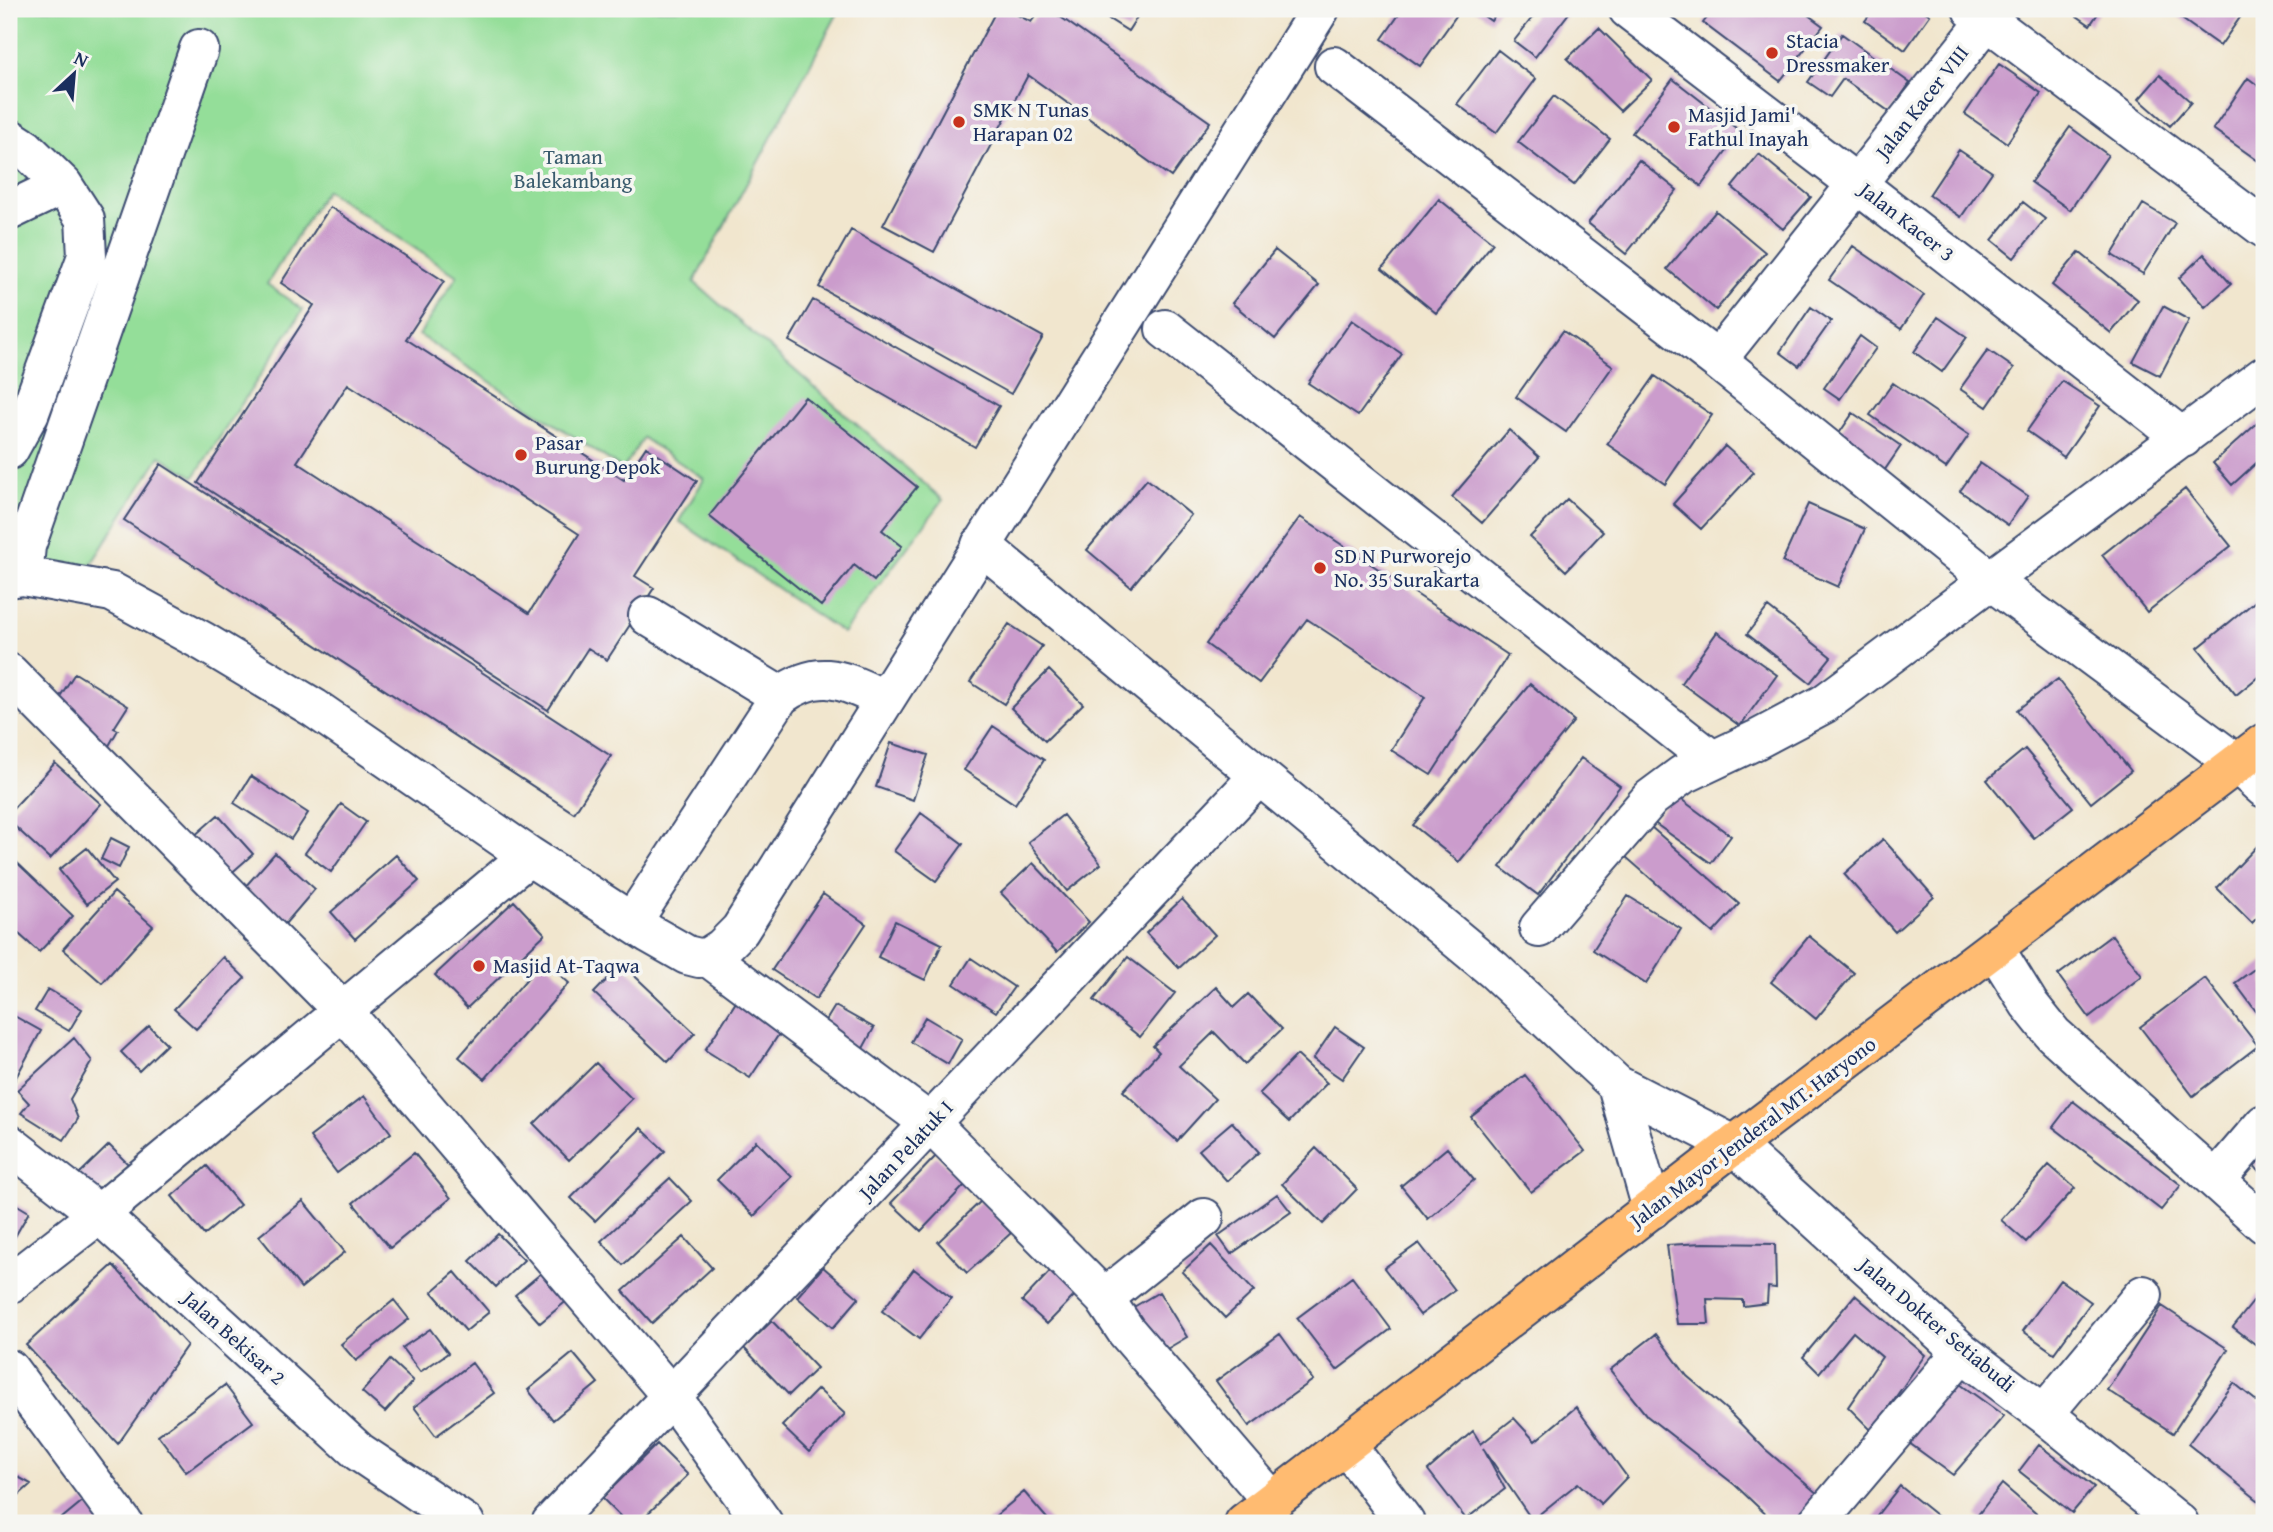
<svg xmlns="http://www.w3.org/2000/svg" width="2273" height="1532" font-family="'Gentium Book Plus',serif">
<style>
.green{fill:#94de99;stroke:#58867c;stroke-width:2}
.building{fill:#cb9ccc;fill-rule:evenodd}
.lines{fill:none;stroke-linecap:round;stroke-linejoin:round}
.minor-casing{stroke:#3b4a6f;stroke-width:42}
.major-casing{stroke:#3b4a6f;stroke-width:42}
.minor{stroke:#fff;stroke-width:38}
.major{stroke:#ffbb71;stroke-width:38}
.poi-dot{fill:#c8321e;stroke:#f6f6f2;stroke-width:2.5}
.labels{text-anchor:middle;stroke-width:7;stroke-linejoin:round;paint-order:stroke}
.poi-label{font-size:21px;fill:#1b2f5e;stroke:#f6f6f2;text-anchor:start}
.street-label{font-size:21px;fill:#1b2f5e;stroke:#f6f6f2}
.park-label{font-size:21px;fill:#395b6d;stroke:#f6f6f2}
</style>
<rect width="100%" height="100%" fill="#f6f6f2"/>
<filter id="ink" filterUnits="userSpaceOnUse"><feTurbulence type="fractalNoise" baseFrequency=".0143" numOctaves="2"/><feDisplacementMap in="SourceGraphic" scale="14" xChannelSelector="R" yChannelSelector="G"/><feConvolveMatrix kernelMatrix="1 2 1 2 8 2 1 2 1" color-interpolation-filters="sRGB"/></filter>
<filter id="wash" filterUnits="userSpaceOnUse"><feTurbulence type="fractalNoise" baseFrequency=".00686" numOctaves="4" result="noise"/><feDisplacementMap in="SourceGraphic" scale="28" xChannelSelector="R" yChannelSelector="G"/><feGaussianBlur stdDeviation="1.57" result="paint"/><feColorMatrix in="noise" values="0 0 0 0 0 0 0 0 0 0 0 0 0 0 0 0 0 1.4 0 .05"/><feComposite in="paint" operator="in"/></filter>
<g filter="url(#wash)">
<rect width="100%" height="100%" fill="#f1e6ce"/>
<!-- green -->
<path class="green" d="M9 9H840L694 282 943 500 843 633 679 521 704 479 643 438 623 469 419 335 457 276 326 190 267 284 303 310 194 477 160 456 90 566 9 576Z"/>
<g id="blocks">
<!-- building -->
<path class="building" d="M997 9H1006L1031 22 1041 9H1049L1210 122 1171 177 1028 75 934 252 883 225Z
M1093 9H1142L1128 31Z
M1403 9H1461L1420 66 1382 39Z
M1474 9H1499L1491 21Z
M1539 9H1572L1535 57 1514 41Z
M1714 9H1800L1823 26 1780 81 1703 23Z
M1874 9H1921L1930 15 1905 50 1865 21Z
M2067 9H2101L2090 25Z
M2174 9H2246L2220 46 2172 12Z
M1599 28 1652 80 1620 111 1567 59Z
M1842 34 1910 83 1890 112 1843 79 1830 97 1808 82Z
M1498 50 1536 79 1496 133 1457 104Z
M1999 64 2041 93 2007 143 1965 114Z
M2160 75 2191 102 2170 126 2139 99Z
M2248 78 2264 90V165L2213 129Z
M1673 79 1741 132 1701 186 1632 133Z
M1554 96 1610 139 1574 185 1518 142Z
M2070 127 2108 155 2070 210 2031 182Z
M1959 150 1992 172 1961 217 1929 195Z
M1759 154 1811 197 1783 229 1732 187Z
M1639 160 1677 190 1626 254 1588 223Z
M1439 199 1493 243 1436 313 1382 269Z
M2023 202 2045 219 2014 258 1992 240Z
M2143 204 2175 223 2143 274 2112 255Z
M330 207 444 281 406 339 624 480 646 447 697 481 635 576 654 588 607 660 588 648 548 710 198 483 314 305 281 283ZM348 384 579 534 529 613 297 462Z
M1716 211 1765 252 1716 310 1667 269Z
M851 230 1043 337 1011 394 819 287Z
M1853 246 1924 295 1901 329 1829 280Z
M1275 250 1319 285 1275 339 1232 303Z
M2079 252 2138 300 2111 333 2052 285Z
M2204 254 2231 284 2205 307 2179 278Z
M813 300 999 406 975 447 789 341Z
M2163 306 2189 320 2160 376 2133 362Z
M1811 307 1831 321 1799 366 1780 352Z
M1938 317 1967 337 1942 372 1914 352Z
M1352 320 1402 354 1358 416 1308 383Z
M1563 331 1613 366 1566 432 1516 397Z
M1860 336 1876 348 1840 399 1824 388Z
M1988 350 2014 368 1987 407 1960 389Z
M1655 376 1712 415 1665 484 1607 444Z
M2062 381 2100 406 2064 457 2027 431Z
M1893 383 1969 435 1946 468 1870 415Z
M805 397 917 487 882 530 902 546 874 581 854 565 821 606 709 516Z
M1853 413 1901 446 1884 471 1836 438Z
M2264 417V456L2232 485 2213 463Z
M1509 430 1539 457 1482 523 1452 497Z
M1725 446 1754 472 1701 529 1673 504Z
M1980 463 2028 496 2008 525 1960 491Z
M161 464 611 756 574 813 124 520Z
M1147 479 1191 515 1131 587 1087 550Z
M2185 489 2231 546 2147 612 2102 555Z
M1567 499 1603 532 1566 571 1530 537Z
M1808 504 1865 529 1838 587 1782 562Z
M1300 517 1508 655 1431 775 1391 750 1425 697 1307 619 1259 683 1206 644Z
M2264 594V672L2236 695 2198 648Z
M1768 607 1831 657 1810 683 1747 634Z
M1009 624 1042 646 1004 704 970 682Z
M1717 632 1777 675 1740 726 1681 683Z
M1049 670 1083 704 1045 741 1011 708Z
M75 673 128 706 114 728 118 730 99 763 54 706Z
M2058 679 2131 771 2091 803 2017 710Z
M1530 684 1574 721 1459 862 1413 825Z
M993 726 1044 760 1015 804 964 770Z
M891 743 928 755 913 800 876 787Z
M2025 749 2073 807 2034 838 1987 780Z
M1581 758 1620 786 1538 895 1500 867Z
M55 763 101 804 50 859 9 821V813Z
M251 776 308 813 291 839 234 803Z
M1674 794 1731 836 1711 863 1653 822Z
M341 804 366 822 331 872 305 853Z
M921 813 963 844 936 881 894 851Z
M218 815 253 854 228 876 193 837Z
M1063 815 1101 864 1067 891 1028 842Z
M1651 827 1739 904 1713 933 1626 857Z
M111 838 129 847 119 868 101 859Z
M1883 839 1934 897 1895 932 1844 874Z
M2264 839V911L2252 923 2217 888Z
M87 848 115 882 87 904 59 870Z
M275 853 315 889 285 924 244 888Z
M9 855 73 916 39 952 9 925Z
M396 855 419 881 355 939 331 912Z
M1033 863 1089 922 1057 952 1001 893Z
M114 892 153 926 102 983 63 949Z
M823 894 866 924 816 999 772 970Z
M1628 896 1681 929 1646 984 1593 950Z
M1182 899 1215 935 1179 968 1146 933Z
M514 901 545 934 467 1008 435 975Z
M895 921 942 944 925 980 878 957Z
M2112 935 2142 976 2089 1017 2058 975Z
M1809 936 1854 973 1816 1019 1771 982Z
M223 957 245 978 196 1029 174 1009Z
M1128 957 1175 993 1140 1037 1094 1000Z
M971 958 1014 987 996 1012 954 984Z
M543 960 569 983 485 1079 459 1057Z
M2264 962V1022L2235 983Z
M622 964 695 1033 668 1062 594 993Z
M2205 978 2258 1046 2193 1096 2140 1027Z
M1216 987 1234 1007 1248 994 1282 1029 1245 1064 1214 1032 1179 1066 1215 1099 1177 1141 1123 1091 1159 1052 1153 1046Z
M48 989 82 1009 69 1031 35 1011Z
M738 999 783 1028 750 1078 705 1050Z
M835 1006 874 1028 861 1052 821 1029Z
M9 1013 41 1031 14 1081 9 1078Z
M925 1017 962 1039 948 1064 911 1042Z
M149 1026 167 1044 139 1071 121 1052Z
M1335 1027 1364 1047 1342 1079 1313 1059Z
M74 1038 92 1061 70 1099 78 1119 64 1140 21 1113 29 1103 17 1090Z
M1297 1055 1327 1083 1289 1122 1259 1094Z
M596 1063 632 1099 569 1160 534 1124Z
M1525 1075 1585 1151 1531 1192 1471 1117Z
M364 1096 391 1133 337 1173 310 1137Z
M2073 1101 2181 1185 2161 1210 2053 1127Z
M1232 1122 1259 1152 1227 1181 1199 1150Z
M641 1128 665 1151 595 1221 571 1198Z
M756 1141 792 1177 754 1216 717 1180Z
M2264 1144V1178L2248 1157Z
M109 1145 128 1164 96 1194 78 1175Z
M1316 1148 1357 1189 1323 1224 1282 1184Z
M1447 1148 1474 1180 1428 1219 1401 1186Z
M414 1153 451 1198 390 1248 353 1203Z
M936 1156 966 1184 921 1231 891 1203Z
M2049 1165 2075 1188 2026 1242 2001 1220Z
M207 1166 240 1205 204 1235 172 1196Z
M670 1178 692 1201 623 1265 601 1241Z
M1277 1194 1291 1212 1231 1254 1218 1236Z
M9 1200 29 1212 9 1247Z
M303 1201 345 1252 301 1288 259 1236Z
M981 1201 1011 1233 967 1273 938 1242Z
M498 1234 524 1260 496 1287 470 1261Z
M684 1237 712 1268 652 1323 623 1291Z
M1419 1243 1455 1290 1420 1315 1384 1268Z
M1703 1243 1775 1244 1776 1288 1768 1287 1767 1303 1743 1306V1300L1707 1299 1709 1324H1677L1667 1245Z
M1211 1245 1254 1291 1225 1318 1182 1272Z
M113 1265 187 1345 118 1444 26 1345Z
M1056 1265 1081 1289 1047 1324 1022 1301Z
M823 1267 859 1298 833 1328 797 1297Z
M914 1269 951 1298 919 1339 882 1311Z
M544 1271 569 1299 540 1323 515 1295Z
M455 1272 489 1312 466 1331 432 1292Z
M1352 1277 1391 1329 1337 1370 1297 1318Z
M2060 1280 2091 1302 2054 1353 2023 1331Z
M2264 1288V1351L2233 1327Z
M1159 1292 1187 1337 1155 1356 1127 1311Z
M1855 1295 1925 1355 1872 1431 1848 1407 1882 1357 1853 1332 1819 1373 1803 1357Z
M394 1300 409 1319 356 1361 341 1344Z
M2162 1306 2228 1349 2173 1433 2107 1390Z
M772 1321 817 1368 789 1395 744 1348Z
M430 1329 448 1353 420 1372 402 1348Z
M1280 1334 1313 1380 1249 1426 1216 1381Z
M1656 1334 1687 1376 1728 1411 1765 1449 1819 1495 1794 1523H1775L1735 1485 1647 1416 1610 1370Z
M573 1353 598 1383 553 1420 528 1390Z
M390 1360 413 1381 385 1412 362 1392Z
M472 1363 494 1393 436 1436 414 1407Z
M1953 1379 2004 1416 1953 1475 1905 1440Z
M2234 1383 2264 1407V1505L2188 1444Z
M225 1385 253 1422 186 1472 158 1435Z
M818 1389 845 1414 809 1452 782 1426Z
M1576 1407 1627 1477 1601 1504 1578 1483 1532 1520 1483 1448 1505 1489 1466 1519 1428 1470 1473 1431 1481 1444 1514 1418 1535 1441Z
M657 1444 688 1475 638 1523H627L602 1498Z
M2039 1445 2094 1487 2072 1513 2019 1471Z
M9 1472 31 1484 9 1504Z
M2002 1484 2047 1523H1985L1977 1516Z
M1900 1486 1946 1523H1871Z
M1024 1492 1051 1523H987Z
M84 1500 104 1523H56Z"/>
</g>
</g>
<g filter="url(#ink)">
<use href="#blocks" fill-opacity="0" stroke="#3b4a6f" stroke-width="2"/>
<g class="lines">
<!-- minor casing -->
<g class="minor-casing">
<path id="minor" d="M1628 9 1857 184 2183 438
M1972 9 2264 228
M1334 66 1717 360 1991 581 2236 763 2264 788
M9 138 26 149 63 185 85 219 87 256 30 412 9 450
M9 211 63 185
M1165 329 1712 760
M1717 360 1996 9
M981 545 1494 970 1617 1085 1734 1145 1962 1352 2044 1414 2179 1523
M23 576 26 546 199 49
M9 578 23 576 112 592 204 642 314 708 529 856 650 934 687 955 699 958 708 957 722 948 740 930 1320 9
M648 616 780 696
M9 673 343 1011 672 1397 763 1523
M632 922 780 696C821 666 843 681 884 699
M1539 928 1651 798 1682 775 1756 740 1824 704 2264 376
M1995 949 2029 1004 2053 1034 2264 1224
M708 957 931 1124 1104 1298 1126 1331 1273 1502
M1617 1085 1652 1209
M9 1144 99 1214 359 1452 465 1523
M2216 1180 2264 1124
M9 1284 99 1214 529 856
M1104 1298 1204 1218
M9 1369 123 1523
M2044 1414 2143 1295
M1347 1446 1405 1523
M551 1523 1259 776
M1817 1523 1962 1352"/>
</g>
<!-- major casing -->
<g class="major-casing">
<path id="major" d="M1244 1523 1734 1145 2264 743"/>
</g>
<!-- minor -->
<use href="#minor" class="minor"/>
<!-- major -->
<use href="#major" class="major"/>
</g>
</g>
<!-- markers -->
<g class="poi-dot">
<circle cx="1772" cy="53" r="7"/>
<circle cx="959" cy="122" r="7"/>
<circle cx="1674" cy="127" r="7"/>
<circle cx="521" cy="455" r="7"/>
<circle cx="1320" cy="568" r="7"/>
<circle cx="479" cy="966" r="7"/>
</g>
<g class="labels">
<!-- poi labels -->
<g class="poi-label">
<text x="1786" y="48">Stacia<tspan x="1786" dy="24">Dressmaker</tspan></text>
<text x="973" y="117">SMK N Tunas<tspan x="973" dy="24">Harapan 02</tspan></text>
<text x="1688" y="122">Masjid Jami'<tspan x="1688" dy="24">Fathul Inayah</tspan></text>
<text x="535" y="450">Pasar<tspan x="535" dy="24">Burung Depok</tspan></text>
<text x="1334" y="563">SD N Purworejo<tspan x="1334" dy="24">No. 35 Surakarta</tspan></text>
<text x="493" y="973">Masjid At-Taqwa</text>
</g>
<!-- street labels -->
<g class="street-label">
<text transform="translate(1922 102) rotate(-52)" y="7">Jalan Kacer VIII</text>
<text transform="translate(1907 222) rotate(38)" y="7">Jalan Kacer 3</text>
<text transform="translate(1753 1132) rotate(-37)" y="7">Jalan Mayor Jenderal MT. Haryono</text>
<text transform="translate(906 1150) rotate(-47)" y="7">Jalan Pelatuk I</text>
<text transform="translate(1937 1325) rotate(40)" y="7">Jalan Dokter Setiabudi</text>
<text transform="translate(234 1338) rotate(42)" y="7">Jalan Bekisar 2</text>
</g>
<!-- park labels -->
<g class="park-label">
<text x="573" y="164">Taman<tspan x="573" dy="24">Balekambang</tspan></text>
</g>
</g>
<!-- margin -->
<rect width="2273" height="1532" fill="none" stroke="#f6f6f2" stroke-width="35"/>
<!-- north arrow -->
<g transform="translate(74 74) rotate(26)" stroke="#f6f6f2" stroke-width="5" paint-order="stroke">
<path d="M0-5L12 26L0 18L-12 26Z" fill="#1b2f5e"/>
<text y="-10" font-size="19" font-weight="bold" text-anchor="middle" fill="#1b2f5e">N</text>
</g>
</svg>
